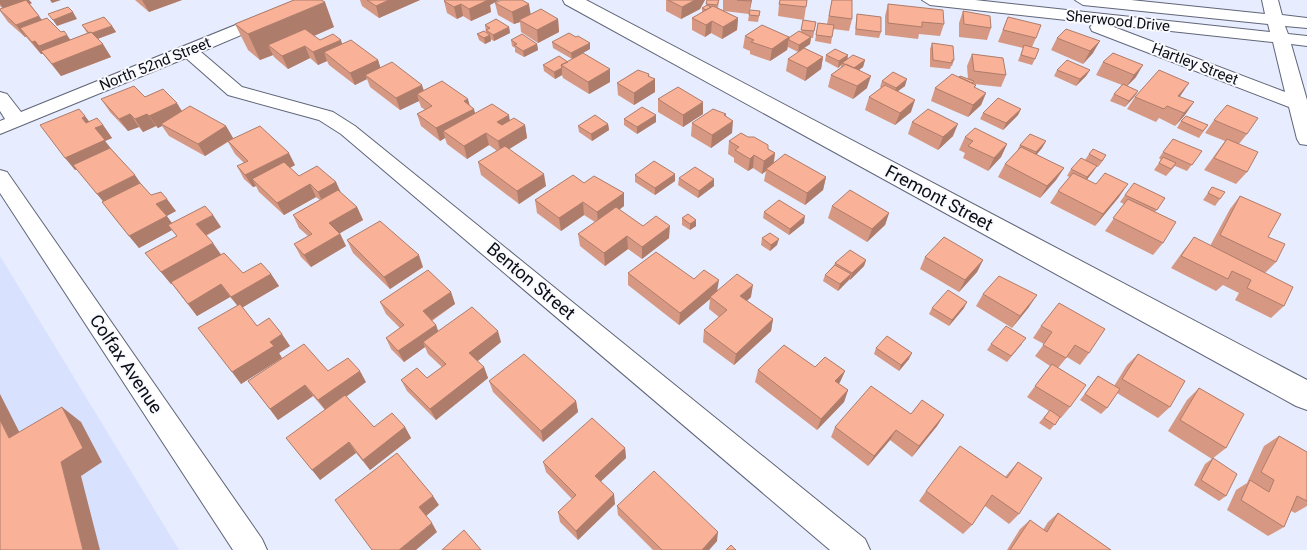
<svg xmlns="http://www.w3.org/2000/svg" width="1307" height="550" font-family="Roboto,sans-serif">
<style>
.built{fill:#d8e1fe}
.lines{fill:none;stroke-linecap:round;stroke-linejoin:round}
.minor-casing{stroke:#606578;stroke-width:2}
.tertiary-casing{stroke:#606578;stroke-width:2}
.minor{fill:#fff;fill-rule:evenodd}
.tertiary{fill:#fff;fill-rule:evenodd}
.wall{fill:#d69883}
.shaded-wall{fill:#ae7c6a}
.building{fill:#f9b198;stroke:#ae7c6a}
.labels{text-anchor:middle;stroke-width:4;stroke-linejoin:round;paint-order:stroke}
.far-street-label{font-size:15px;fill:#0c0e15;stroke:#f9faff}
.street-label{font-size:18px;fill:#0c0e15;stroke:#f9faff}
</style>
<rect width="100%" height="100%" fill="#e7ecfe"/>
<!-- built -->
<path class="built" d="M0 256 179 550H0Z"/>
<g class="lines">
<!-- minor casing -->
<g class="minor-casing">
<path id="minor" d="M297 0H319L317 3 201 52 242 87 333 112 355 126 865 539 870 550H830L341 134 319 120 228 95 186 58 0 134V121L5 119 0 111V92L7 94 21 112Z
M922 0H975L1270 32 1268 24 1083 5 1075 0H1131L1265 14 1262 0H1278L1282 15 1307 18V28L1285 26 1288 34 1307 36V46L1291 44 1307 100V145L1300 144 1297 139 1289 107 1092 31 1090 27 1094 23 930 5ZM1106 24 1273 42 1285 92Z
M0 170 7 172 262 539 267 550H233L0 193Z"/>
</g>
<!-- tertiary casing -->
<g class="tertiary-casing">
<path id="tertiary" d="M563 0H586L1307 380V410L1296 406 565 4Z"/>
</g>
<!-- minor -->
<use href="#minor" class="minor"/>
<!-- tertiary -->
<use href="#tertiary" class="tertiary"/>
</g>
<!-- wall -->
<path class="wall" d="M0 0 32 3 30 4 42 20 70 40 87 33 82 25 112 26 116 32 98 39 111 57 61 76 43 54H41L26 37H25L8 22 0 11 2 8 0 6Z
M135 0H182L149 12Z
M360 0H420L379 18 362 6Z
M445 0H499L490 5 491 12 471 21 463 16 457 19 447 13 444 1Z
M666 0H705L700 9 681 19 666 11Z
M707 0H719L718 8 723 10V0H752L749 14 724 11 738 18 737 30 722 39 711 33 705 37 692 30V18L702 13V8L706 6Z
M807 0 804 20 778 16 779 4Z
M832 0 852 19 849 31 833 29 831 44 815 41 818 23 827 24Z
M495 3 531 14 558 19 559 32 538 43 521 32 520 22 514 24 498 15Z
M888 4 944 24 940 36 919 34 918 39 885 35V16Z
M760 11 758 22 748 21 749 15Z
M963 11 991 28 987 40 959 37V23Z
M857 14 881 32 879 38 855 35 856 21Z
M1008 17 1036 38 1032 47 1035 59 1032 65 1018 61 1023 48 998 42Z
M803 20 816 22 813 38H811L810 44 798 52 788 47 787 50 770 61 750 54V51L743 48 745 36 789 37 801 32Z
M235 24 334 27 314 36 320 40 342 44 378 60 380 68 424 91 469 105 475 113 510 120 525 125 527 138 509 149 546 186 519 204 481 175 478 162 497 151 489 145 467 159 447 144 445 138 440 141 421 126 417 114 425 110 421 107 419 101 400 110 370 87 367 79 355 85 329 65 327 61 318 65 310 58 288 69 274 57 273 55 260 60 248 50Z
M485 25 509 27 510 33 494 41 490 39 491 41 485 44 479 40 477 34 486 33Z
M1066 29 1093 53 1083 64 1051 50 1057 38Z
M511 40 537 44 538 50 524 57 515 52V48L512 46Z
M552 42 590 49 572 59 553 48Z
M932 43 954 60 952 66H951L950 69 930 67V49Z
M1113 53 1136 77 1127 86 1138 91 1134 97 1125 107 1110 101 1114 94 1122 85 1096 75 1103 62Z
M972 54 1006 75 1001 87 974 84 976 85 975 88 986 93 981 105 968 117 931 101 935 88 959 77 968 79 967 66Z
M826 55H848L847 58 865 60 863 67 859 70 867 88 853 99 828 87 831 75 841 67V65L838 68 825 61Z
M823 57 821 69 805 81 786 71 788 59Z
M568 62 610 82 589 94 563 78 562 75 555 79 544 71 543 65Z
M1057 70H1090L1086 76 1076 86 1054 76Z
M649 74V77L655 79V92L634 105 618 95 617 83Z
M882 81 905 86 898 91 911 112 895 125 865 110 869 97 881 88 880 87Z
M1180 96 1185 115 1175 126 1159 118 1156 122 1127 109 1135 97Z
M145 97 182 111 226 126 233 138 295 165 290 168 299 176 336 182 340 192 357 207 363 220 340 233 346 246 311 267 301 257 294 244 308 236 299 228 293 215 320 200 316 197 284 215 259 192 256 186 253 187 244 179 237 166 244 163 235 154 228 142 205 156 169 136 162 126 158 128 156 126 143 132 139 127 128 131 110 112 101 99Z
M658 99 703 114 683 127 658 112Z
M1021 109 1018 115 1003 130 980 119 983 113Z
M726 114V116L732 133 711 148 691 136 692 123Z
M624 119 656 122 637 134 624 125Z
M1214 120 1247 134 1239 144 1247 172 1236 184 1204 170 1225 141 1205 133Z
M1181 121 1208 125 1199 138 1177 128Z
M89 122 103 125 112 138 105 141 114 152 144 188 151 195 176 211 166 216 172 223 221 227 206 236 221 255 243 273 271 274 279 286 242 307 257 326 290 346 279 353 282 358 241 384 237 305 230 297 197 316 172 284H171L145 253 177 236 172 230 139 248 102 202 103 201 77 170H75Z
M912 122 953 136 938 150 908 134Z
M608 124 609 130 592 141 579 132 578 126Z
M965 137 1007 144 1001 157 988 171 963 158 965 153 959 150Z
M729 141 768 149 775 153 774 163 826 177 823 190 805 205 764 181 766 171 762 174 753 168 748 171 734 162V158L728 154Z
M1046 141 1042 148 1036 155 1064 168 1056 180 1040 198 998 177 1005 164 1017 151 1020 145Z
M1202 151 1187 171 1175 166 1166 176 1154 170 1161 160 1159 158 1163 152Z
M1089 154 1106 155 1102 162 1098 167 1096 166 1087 180 1119 197 1095 226 1050 203 1058 191 1070 177 1067 176 1071 169 1085 160Z
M675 174V181L655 195 635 182V175Z
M679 178 714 186 698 198 678 185Z
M584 183 624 193V206L619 210 643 226 669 238 642 259 628 249 605 266 580 246 578 234 595 222 584 215 561 231 537 213 535 200Z
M1212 187 1220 199 1215 206 1203 200Z
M1125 195 1165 198 1155 212 1163 243 1153 255 1105 231 1124 204 1120 202Z
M1240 196 1268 237 1276 262 1265 273 1284 306 1271 318 1235 300 1239 293 1223 285 1216 291 1171 268 1184 250 1194 238 1210 246 1230 209Z
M832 206 889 213 885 225 867 242 828 218Z
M764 212 804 223 789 235 763 218Z
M682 218 696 226 690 230 682 225Z
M762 238 777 245 770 251 761 245Z
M347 240 423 267 390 289 353 253Z
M925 257 983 260 977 272 959 292 920 269Z
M866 260 864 266 850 280 849 279 838 291 823 281 825 275 834 265 835 263Z
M628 273 751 297 747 301 773 319 771 331 734 365 703 342 704 330 719 317 709 309 710 299 679 325 628 285Z
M451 292 455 304 432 321 436 325 438 332 501 342 477 361 484 367 488 378 436 420 407 391 401 380 427 378 442 367 428 354 425 347 404 362 391 349 386 338 400 328 386 314 380 302Z
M983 294 1029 307 1012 328 976 306Z
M932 308H964L949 326 929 314Z
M1041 326 1089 353 1080 365 1067 357 1058 368 1070 407 1061 418H1060L1050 430 1039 423 1049 411 1027 397 1050 366 1035 356 1044 344 1033 338Z
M991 344H1022L1007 362 987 350Z
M876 348 909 359 899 371 874 354Z
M1138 354 1170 407 1158 418 1117 393 1107 408 1101 414 1080 400 1098 376 1114 386 1127 365Z
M815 367 845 371 840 382 839 384 848 390 844 402 817 430 755 382 758 370Z
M328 371 366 382 346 397 374 427H405L411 438 370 470 356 453 320 480 325 410 313 396 278 420 248 381Z
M489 381 576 401 578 412 543 442 493 392Z
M1199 388 1226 448 1212 459 1168 431 1187 400Z
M944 415 937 426 912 457 890 440 868 466 831 437 835 427Z
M1279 436 1307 452V506L1295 513 1291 511 1284 527 1268 536 1227 510 1236 490 1247 483 1264 446Z
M625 448 626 458 601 481 615 504 578 540 560 522 558 512 572 499 546 472 543 462Z
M1213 458 1226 496 1219 501 1194 485 1205 464Z
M1018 462 1019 514 1009 524 985 506 972 525 963 534 919 501 926 491 1005 477Z
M617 506 717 541 709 550H653L618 515Z
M1058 513 1111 550H1007L1020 529 1030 520 1043 530 1048 522Z"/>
<!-- shaded-wall -->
<path class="shaded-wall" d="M0 0H29L32 3 6 12 0 4Z
M50 0H61L52 3Z
M142 0H182L149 12Z
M389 0H420L379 18 376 6Z
M482 0H499L490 5 491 12 471 21 469 9Z
M695 0H705L700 9 681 19 682 7Z
M751 0H752L749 14Z
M325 2 334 27 277 52 268 45 273 55 260 60 248 34Z
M461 4 463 16 457 19 454 7Z
M529 4 531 16 519 20 520 22 514 24 512 12Z
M73 12 77 19 57 26 53 20Z
M39 16 48 29 20 28 26 37H25L16 25Z
M738 18 737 30 722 39 723 27Z
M558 19 559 32 538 43 537 30Z
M712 21 711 33 705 37 706 25Z
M112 26 116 32 94 40 90 34Z
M509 27 510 33 494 41 493 35Z
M67 35 76 48 48 58 39 46Z
M490 35 491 41 485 44 484 38Z
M789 37 787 50 770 61 772 49Z
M811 37 810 44 798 52 799 45Z
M341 40 345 53 324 52 327 61 318 65 313 52Z
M35 41 44 53 41 54 32 42Z
M1100 41 1093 53 1083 64 1090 51Z
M590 43V49L572 59 571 53Z
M103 44 111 57 61 76 52 64Z
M537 44 538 50 524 57 523 51Z
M305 46 310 58 288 69 282 56Z
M848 55 847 62 842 63 841 65 838 68 839 61Z
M823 57 821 69 805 81 807 68Z
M378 60 382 72 365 75 367 79 355 85 350 73Z
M865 60 863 67 852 75 854 68Z
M1143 65 1136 77 1126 87 1134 75Z
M562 68V75L555 79 554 72Z
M610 69V82L589 94 588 82Z
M1090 70 1086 76 1076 86 1080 79Z
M649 74 650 83 655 79V92L634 105V93L648 76Z
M871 76 867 88 853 99 857 86Z
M907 79 905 86 894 94 896 88Z
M1189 83 1181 95 1170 108 1178 96Z
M422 85 426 97 417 94 419 101 400 110 396 98Z
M1138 91 1134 97 1125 107 1129 101Z
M986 93 981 105 968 117 973 105Z
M468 99 471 110 474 109 477 121 443 131 445 138 440 141 436 128 464 101Z
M915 100 911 112 895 125 900 113Z
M703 102V114L683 127V115Z
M1194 102 1185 115 1175 126 1184 113Z
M177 103 185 116 161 124 162 126 158 128 149 116Z
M1021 109 1018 115 1003 130 1006 123Z
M130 114 139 127 128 131 119 119Z
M147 114 156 126 143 132 135 119Z
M509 115 511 128 500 135 497 122Z
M656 115V122L637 134V127Z
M85 116 95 129 91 130 82 118Z
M733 121 732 133 711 148 712 135Z
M608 124 609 130 592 141 591 134Z
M958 124 953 136 938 150 943 137Z
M103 125 112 138 105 141 114 153 75 170 65 158 95 128Z
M525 125 527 138 501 154 498 141Z
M226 126 233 138 205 156 198 144Z
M486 133 489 145 467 159 464 146Z
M1046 141 1042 148 1033 159 1036 152Z
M1007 144 1001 157 988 171 994 158Z
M289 153 295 165 258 185 252 179 256 186 253 187 245 175Z
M775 153 773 165 766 169V171L762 174 764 161Z
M754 155 753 168 748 171 750 159Z
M1097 166 1093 172 1083 184 1087 177Z
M1064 168 1056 180 1040 198 1047 186Z
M544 174 546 186 519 204 517 191Z
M675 174V181L655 195V188Z
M135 175 144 188 107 206 97 194Z
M826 177 823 190 805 205 807 193Z
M714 179V186L698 198 699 191Z
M336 182 342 195 324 205 318 192Z
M310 184 316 197 284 215 277 203Z
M1128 184 1119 197 1095 226 1103 214Z
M624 193V206L598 224 597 212Z
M167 199 176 211 165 217 156 204Z
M583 202 584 215 561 231 559 218Z
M357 207 363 220 335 236 329 223Z
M889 213 885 225 867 242 872 229Z
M213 215 221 227 204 236 196 224Z
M167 216 176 229 168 225 172 230 139 248 129 236Z
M805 216 804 223 789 235 790 229Z
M696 220V226L690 230V224Z
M670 226 669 238 642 259V247Z
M340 234 346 246 311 267 304 255Z
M627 236 628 249 605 266 604 253Z
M779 239 777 245 770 251 771 245Z
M213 243 222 256 171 284 161 272Z
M419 255 423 267 390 289 384 277Z
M866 260 864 266 850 280 852 273Z
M983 260 977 272 959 292 965 280Z
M271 274 279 286 240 309 231 297Z
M851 274 849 280 838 291 840 284Z
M719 280 717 292 710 297V299L679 325 680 313Z
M221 284 230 297 197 316 188 304Z
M753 285 751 297 739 308 740 296Z
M451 292 455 304 427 323 423 311Z
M1037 295 1029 307 1012 328 1020 316Z
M967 302 964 308 949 326 952 320Z
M773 319 771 331 734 365 736 354Z
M436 325 440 336 423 342 425 347 404 362 398 351Z
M498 331 501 342 473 365 469 353Z
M282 334 290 346 279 353 282 358 241 384 232 372 270 342Z
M912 353 909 359 899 371 901 365Z
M484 367 488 378 436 420 430 409Z
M360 371 366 382 326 411 318 400Z
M845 371 840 382 831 392 835 381Z
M305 385 313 396 278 420 270 409Z
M848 390 844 402 817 430 821 419Z
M0 394 30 453 9 438 0 420Z
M576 401 578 412 543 442 541 431Z
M62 407 81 422 102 462 81 476 100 550H83L61 462Z
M944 415 937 426 912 457 919 446Z
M405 427 411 438 370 470 363 460Z
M896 430 890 440 868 466 874 456Z
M349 442 356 453 320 480 312 470Z
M625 448 626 458 596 486 595 476Z
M614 494 615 504 578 540 576 531Z
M433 496 439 505 425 517 419 507Z
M432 523 437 532 416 550H399Z
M718 532 717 541 709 550H702Z"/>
<!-- building -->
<path class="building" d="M26 0 39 16 16 25 0 10V9Z
M294 0H321L325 2 248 34 235 24Z
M367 0H389L376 6Z
M445 0H488L469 9 461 4 454 7 444 1Z
M501 0H522L529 4 512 12 495 3Z
M668 0H695L682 7Z
M707 0H719L717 5 706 4Z
M737 0H751L750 1Z
M780 0H807L806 7 779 4Z
M832 0H852V19L829 16Z
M888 4 943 10 944 24 922 22V27L888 23Z
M707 5 711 7 706 10 702 8Z
M713 6 738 18 723 27 712 21 706 25 692 18Z
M68 7 73 12 53 20 48 14Z
M541 9 558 19 537 30 519 20Z
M750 10 760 11 759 16 749 15Z
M963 11 990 16 991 28 964 24Z
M857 14 881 17V32L856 29Z
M104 17 112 26 92 33 91 32 89 33 82 25Z
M1008 17 1041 25 1036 38 1003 30Z
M47 18 61 32 64 31 67 35 39 46 35 41 32 42 20 28Z
M496 19 509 27 493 35 486 30 490 28 485 25Z
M803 20 816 22 814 31 801 30Z
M818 23 834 25 832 37 816 35Z
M762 25 789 37 772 49 751 42 754 40 745 36Z
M305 29 320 40 333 34 341 40 313 52 305 46 282 56 268 45Z
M1066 29 1100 41 1090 51 1057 38Z
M484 31 490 35 484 38 477 34Z
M799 31 811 37 799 45 789 40V37L787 39Z
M91 32 103 44 52 64 41 51Z
M569 33 576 37 578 36 590 43 571 53 552 42Z
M522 34 537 44 523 51 514 45 517 44 511 40Z
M351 40 378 60 350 73 324 52Z
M932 43 953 46 954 60H952V63L933 60Z
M1024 45 1039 49 1035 59 1021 55Z
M804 48 823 57 807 68 788 59Z
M835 49 848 55 839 61 826 55Z
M583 53 610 69 588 82 561 65Z
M1113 53 1143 65 1134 75 1103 62Z
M972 54 1003 58 1006 75 974 71Z
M853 55 865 60 854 68 842 63Z
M559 56 568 62 561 65 562 68 554 72 543 65Z
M1067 60 1090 70 1080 79 1057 70Z
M392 62 422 85 396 98 365 75Z
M846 64 871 76 857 86 831 75Z
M638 70 649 74 648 76 655 79 634 93 617 83Z
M1159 70 1189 83 1178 96 1194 102 1184 113 1167 106 1164 109 1135 97Z
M893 72 907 79 896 88 882 81Z
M952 74 976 85 974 87 986 93 973 105 935 88Z
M960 76 974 81 972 83 959 77Z
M442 81 468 99 464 101 474 109 436 128 417 114 432 106 417 94Z
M1123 84 1138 91 1129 101 1114 94Z
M885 85 915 100 900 113 869 97Z
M134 86 145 97 163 89 177 103 149 116 147 114 135 119 130 114 119 119 101 99Z
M678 87 703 102 683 115 658 99Z
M998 98 1021 109 1006 123 983 113Z
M492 104 509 115 497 122 502 125 514 118 525 125 498 141 486 133 464 146 443 131Z
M1227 105 1258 118 1247 134 1214 120Z
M190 106 226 126 198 144 161 124Z
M642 107 656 115 637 127 624 119Z
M79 109 85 116 82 118 86 123 97 118 103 125 95 128 105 140 65 158 40 125Z
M713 109 726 114 724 115 733 121 712 135 692 123Z
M928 109 958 124 943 137 912 122Z
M595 115 608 124 591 134 578 126Z
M1186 116 1208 125 1203 131 1181 121Z
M260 126 289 153 245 175 237 166 248 161 228 141Z
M975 128 1007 144 994 158 968 146 973 141 965 137Z
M741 133 748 137H754L768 145V149L775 153 764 161 754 155 750 159 735 150 739 147 729 141Z
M1030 134 1046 141 1036 152 1020 145Z
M1173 139 1202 151 1192 165 1163 152Z
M1227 139 1258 152 1247 172 1214 158Z
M505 146 544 174 517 191 478 162Z
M1021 147 1064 168 1047 186 1005 164Z
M110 148 135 175 97 194 73 165Z
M1093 149 1106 155 1102 161 1089 154Z
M785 154 826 177 807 193 766 169Z
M1163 157 1176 163 1171 169 1159 163Z
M1081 158 1097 166 1087 177 1071 169Z
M654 161 675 174 655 188 635 175Z
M284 162 299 176 317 166 336 182 318 192 310 184 277 203 252 179Z
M695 167 714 179 699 191 679 178Z
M1073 173 1096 184 1105 173 1128 184 1103 214 1058 191Z
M573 175 584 183 594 176 624 193 597 212 583 202 559 218 535 200Z
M140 183 151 195 161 192 167 199 156 204 167 216 129 236 102 202Z
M1134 183 1165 198 1157 210 1125 195Z
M1212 187 1225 192 1220 199 1208 193Z
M338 190 357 207 329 223 340 234 304 255 294 244 312 234 293 215Z
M850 190 889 213 872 229 832 206Z
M1240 196 1281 214 1268 237 1285 244 1276 262 1220 235Z
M1128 199 1176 222 1163 243 1113 218Z
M779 200 805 216 790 229 764 212Z
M205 206 213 215 196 224 213 243 161 272 145 253 177 236 168 225Z
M616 207 643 226 656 216 670 226 642 247 627 236 604 253 578 234Z
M688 214 696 220 690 224 682 218Z
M380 221 419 255 384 277 347 240Z
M770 233 779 239 771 245 762 238Z
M944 237 983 260 965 280 925 257Z
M1194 237 1293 287 1284 306 1247 288 1251 280 1232 271 1228 279 1181 256Z
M850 250 866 260 852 273 835 263Z
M656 252 694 279 704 270 719 280 680 313 628 273Z
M224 253 243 273 261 263 271 274 231 297 221 284 188 304 171 282Z
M835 265 851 274 840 284 825 275Z
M428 270 451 292 423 311 436 325 398 351 386 338 404 325 380 302Z
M737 274 753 285 740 296 773 319 736 354 704 330 727 310 710 297Z
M999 276 1037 295 1020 316 983 294Z
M948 290 967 302 952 320 932 308Z
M1059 303 1105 329 1089 353 1075 345 1066 358 1043 345 1052 332 1041 326Z
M240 304 257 326 269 318 282 334 270 342 274 346 232 372 198 328Z
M472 307 498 331 469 353 484 367 430 409 401 380 417 368 427 378 446 364 423 342Z
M1006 326 1026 338 1011 356 991 344Z
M887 336 912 353 901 365 876 348Z
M304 344 328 371 348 358 360 371 318 400 305 385 270 409 248 381Z
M784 345 815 367 825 357 845 371 835 381 848 390 821 419 758 370Z
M524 354 576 401 541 431 489 381Z
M1138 354 1185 381 1170 407 1122 379Z
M1052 364 1086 385 1070 407 1035 386Z
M1098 376 1120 389 1107 408 1085 394Z
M871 386 911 414 922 400 944 415 919 446 896 430 874 456 835 427Z
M1199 388 1244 414 1226 448 1180 420Z
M345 395 374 427 392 413 405 427 363 460 349 442 312 470 286 438Z
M62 407 83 448 61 462 83 550H0V420L9 438Z
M1050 410 1060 417 1055 425 1044 418Z
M592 418 625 448 595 476 614 494 576 531 558 512 576 495 543 462Z
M1279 436 1307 452V501L1297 496 1284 527 1241 500 1250 480 1269 492 1274 480 1261 472Z
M960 446 1007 478 1018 462 1042 478 1019 514 992 495 972 525 926 491Z
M397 453 433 496 419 507 432 523 399 550H372L335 500Z
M1213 458 1237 474 1226 496 1201 480Z
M654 471 718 532 702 550H662L617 506Z
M1058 513 1111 550H1010L1030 520 1047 532Z
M464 530 481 550H442Z
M731 545 736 550H726Z"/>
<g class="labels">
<!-- far-street labels -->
<g class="far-street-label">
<text transform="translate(1118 21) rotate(6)" y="5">Sherwood Drive</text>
<text transform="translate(155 64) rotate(-22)" y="5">North 52nd Street</text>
<text transform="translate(1195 64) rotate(21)" y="5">Hartley Street</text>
</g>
<!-- street labels -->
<g class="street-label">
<text transform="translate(939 198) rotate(28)" y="6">Fremont Street</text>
<text transform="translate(531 281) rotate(40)" y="6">Benton Street</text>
<text transform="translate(126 364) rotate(56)" y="6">Colfax Avenue</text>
</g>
</g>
</svg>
